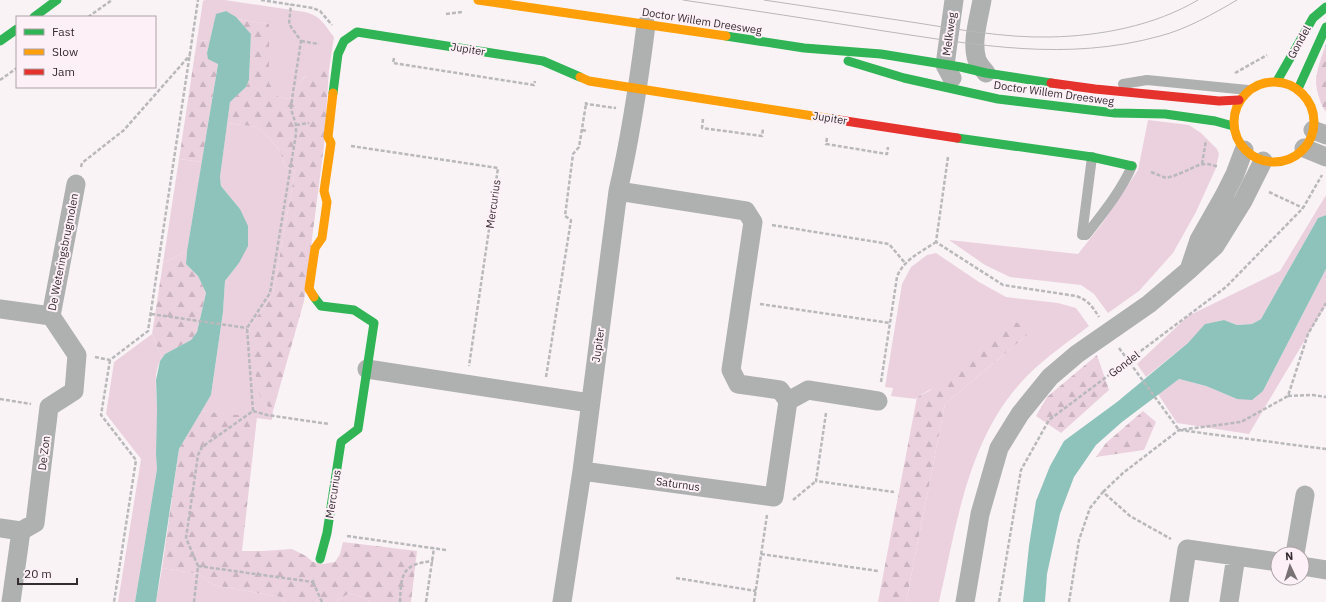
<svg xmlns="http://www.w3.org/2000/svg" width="1326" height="602" font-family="'IBM Plex Sans',sans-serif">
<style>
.grass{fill:#ebd1de}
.forest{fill:url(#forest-firs)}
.water{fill:#8ec3bc}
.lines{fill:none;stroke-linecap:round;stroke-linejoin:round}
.path{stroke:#b9b8ba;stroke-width:2.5;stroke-dasharray:4 2;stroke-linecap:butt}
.lane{stroke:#aeb1b0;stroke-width:10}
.street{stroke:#aeb1b0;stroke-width:19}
.fast{stroke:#30b455;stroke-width:9}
.slow{stroke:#ff9f0a;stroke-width:9}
.jam{stroke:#e5322d;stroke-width:9}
.tram{stroke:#b9b7b7;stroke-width:1}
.labels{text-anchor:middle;stroke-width:4;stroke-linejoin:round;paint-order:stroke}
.street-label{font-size:11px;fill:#342c30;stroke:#fdf0f6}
</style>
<defs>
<pattern id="forest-firs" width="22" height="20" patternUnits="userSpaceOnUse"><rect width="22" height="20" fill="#ebd1de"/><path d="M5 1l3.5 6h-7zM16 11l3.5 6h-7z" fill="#cab4bf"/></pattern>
</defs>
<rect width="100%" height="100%" fill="#faf3f6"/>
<!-- grass -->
<path class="grass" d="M205 0H225L305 12C321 16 324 24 334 37L329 70 304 77 289 99 277 97 269 83 268 24 237 19 225 11 216 15 210 41 197 40 203 1Z
M1148 120 1189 125 1201 133 1217 149 1219 154 1216 168 1196 212 1173 253 1139 291 1108 313 1094 294 1081 285 1010 277 985 265 949 240 1078 254 1101 225 1138 170Z
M227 123 257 127 271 140 281 153 285 166 295 171 273 294 249 328 264 403 273 411 272 420 201 411 211 395 223 312 225 281 239 263 240 209 221 186 220 177Z
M179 159 202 162 187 251 163 263Z
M1326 195V215L1318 218 1261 319 1252 324 1237 325 1224 320 1206 324 1188 343 1146 377 1137 364 1188 316 1280 271Z
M936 253 979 282 1006 297 1058 303 1076 308 1089 326C1068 342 1046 357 1027 376 968 436 957 523 939 602H906L945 404 1027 335 917 397 916 399 891 396 893 388 885 387 902 284 911 267 927 255Z
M1326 269V306L1318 318 1249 434 1177 423 1158 394 1179 379 1206 386 1237 399 1263 391Z
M152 334 162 358C152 372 157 394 157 410 157 430 156 449 157 469L135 602H118L141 459 106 414 114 362Z
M162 568 199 574 213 585 281 597 284 602H156Z
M350 593 367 599 369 602H334Z"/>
<!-- forest -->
<path class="forest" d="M237 19 269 24V83L278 97 289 99C302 81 303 70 329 70L324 146 304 301 273 411 264 403 258 391 249 328 273 294 295 171 285 166 281 153 271 140 257 127 227 123 230 101 246 87 249 80 251 34Z
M197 40 210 41 207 53 218 63 202 162 179 159Z
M1326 44V112C1321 106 1316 90 1316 82 1316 71 1322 55 1326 44Z
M187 251 186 264 198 276 206 293 197 332 191 340 165 354 162 358 152 334 163 263Z
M1012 321 1020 324 1027 335 945 404 906 602H878L917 397 929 391Z
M1097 355 1109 390 1061 433 1036 416 1047 397Z
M201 411 257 417 242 551H262L292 549 306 556 313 562 323 564 335 562 340 554 343 542 417 551 411 602H369L367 599 350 593 334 602H284L281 597 213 585 199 574 162 568 179 449Z
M1143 411 1156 422 1144 450 1096 457 1106 443Z"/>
<!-- water -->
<path class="water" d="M226 11 236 17 251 34 249 80 246 87 230 102 220 177 221 186 240 209 248 226V246L239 263 225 281 223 312 211 395 179 449 156 602H135L157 469 156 454 157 410 156 380 160 361 165 354 191 340 197 332 206 293 198 276 186 264 187 251 218 64 208 59 207 53 216 14Z
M1326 215V269L1263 391 1252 400 1237 399 1206 386 1179 379 1122 422 1096 445 1074 477 1060 514 1047 574 1045 602H1023L1029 546 1036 501 1050 466 1064 441 1117 402 1188 343 1205 324 1224 320 1237 325 1252 324 1261 319 1318 218Z"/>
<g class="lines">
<!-- path -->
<path class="path" d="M261 0 313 8 320 11 332 25
M446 14 462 12
M88 17 112 0
M301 41 319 44
M394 58 393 63 534 85 535 81
M1235 73 1267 55
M0 80 17 68
M586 102V104L616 108
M703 119 702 128 762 136 763 129
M296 125 309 123
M582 130 588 131
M827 138 826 144 887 154 888 147
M351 146 498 168 469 366
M948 157 936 242 1003 285 1076 296C1088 300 1092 306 1099 317
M1202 164 1206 140
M81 167 82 163 124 130 190 55
M1151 172 1166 178C1171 177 1176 175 1181 173 1196 167 1202 160 1218 167
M1269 192 1303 208
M772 225 889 244 905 263
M760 304 890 323
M151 314 247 328
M1119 348 1179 430 1326 449
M95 357 110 360 148 331 198 0
M110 360 101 415 136 460 114 602
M546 377 571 220 565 216 573 154 579 147 586 104
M881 382 897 277C903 260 921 252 936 242
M1288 396 1313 395 1326 397
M0 399 31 404
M253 411 247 328 270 293 296 134V125L291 109 292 99 301 41 289 24 291 4
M826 413 816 481 894 492
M1103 492 1123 473 1179 430 1241 422 1288 396 1308 334 1326 303
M793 500 816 481
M347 536 446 550
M761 554 878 571
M198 566 313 582 314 578
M676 578 756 591
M313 582 322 602
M194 602 198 566 186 538 198 455 202 447 253 411 267 415 329 424
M400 602C401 574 402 564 433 561
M426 602 434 548
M754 602 767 515
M999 602 1021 470 1049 420 1226 287 1303 208 1322 175
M1069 602 1079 540 1090 508 1103 492 1130 516 1171 539"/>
<!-- lane -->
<path class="lane" d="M1123 84 1147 80 1248 90
M1092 157 1082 235H1086C1103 213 1121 191 1132 166"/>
<!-- street -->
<path class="street" d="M982 0C979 18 971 42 977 60 979 65 983 69 986 73
M952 78 945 65 954 0
M1313 130 1326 135
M1304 148 1326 157
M1190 267 1199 240 1224 196 1235 174 1244 150
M0 309 51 316 76 184
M367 369 590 403
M788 401 808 390 878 401
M582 471 774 497 788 401 780 390 738 384 731 370 753 222 746 211 618 191
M0 528 21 531
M1295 554 1305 495
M1302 566 1326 570
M11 602 21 531 35 523 49 407 74 391 77 355 51 316
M562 602 582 471 618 191C631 136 639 80 646 25
M965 602 980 514 999 448 1020 414 1050 377 1077 354 1149 304 1189 270 1215 246 1243 201 1263 161
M1179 602 1187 549 1278 562
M1229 602 1236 556"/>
<!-- fast -->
<path class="fast" d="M34 17 57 0
M726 36 804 48 881 54 961 67 986 73 1051 83
M0 41 17 29
M848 61 904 78 998 99 1115 113 1165 114 1215 121 1233 126
M1277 81 1313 18 1326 7
M1298 89 1326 27
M333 93 338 54 344 41 357 32 543 61 580 77
M957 138 1092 157 1132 166
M314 297 321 306 354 310 374 323 358 429 341 442 327 533 320 559"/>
<!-- slow -->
<path class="slow" d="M478 0 726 36
M580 77 589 81 839 120
M1234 122a40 40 0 1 1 80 0a40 40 0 1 1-80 0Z
M314 297 309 289 315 248 322 238 327 202 324 191 331 143 328 137 333 93"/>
<!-- jam -->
<path class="jam" d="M1051 83 1095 89 1219 101 1239 100
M839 120 957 138"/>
<!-- tram -->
<path class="tram" d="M683 0C750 10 817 20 884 31 977 45 1067 62 1160 36 1187 29 1213 14 1237 0
M764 0C813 7 862 15 911 22 957 29 1003 38 1050 37 1100 36 1154 26 1198 0"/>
</g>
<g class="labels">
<!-- street labels -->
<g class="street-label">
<text transform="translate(702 21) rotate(9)" y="4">Doctor Willem Dreesweg</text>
<text transform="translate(949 34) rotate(-82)" y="4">Melkweg</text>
<text transform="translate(1299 42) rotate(-61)" y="4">Gondel</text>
<text transform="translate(468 49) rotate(9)" y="4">Jupiter</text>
<text transform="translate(1054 93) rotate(8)" y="4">Doctor Willem Dreesweg</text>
<text transform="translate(830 118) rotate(9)" y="4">Jupiter</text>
<text transform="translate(493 204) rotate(-82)" y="4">Mercurius</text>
<text transform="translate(63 252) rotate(-79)" y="4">De Weteringsbrugmolen</text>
<text transform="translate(598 345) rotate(-82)" y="4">Jupiter</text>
<text transform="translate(1124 364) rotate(-37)" y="4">Gondel</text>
<text transform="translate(44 453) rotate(-83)" y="4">De Zon</text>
<text transform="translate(678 484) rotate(8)" y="4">Saturnus</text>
<text transform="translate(333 494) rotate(-81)" y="4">Mercurius</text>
</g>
</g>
<!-- legend -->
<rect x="16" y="16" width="140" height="72" fill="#fdf0f6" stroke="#ada2a7"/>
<rect x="24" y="29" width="20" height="6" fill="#30b455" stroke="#ada2a7"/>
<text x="52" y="36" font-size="12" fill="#342c30">Fast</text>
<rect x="24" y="49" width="20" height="6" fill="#ff9f0a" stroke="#ada2a7"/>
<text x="52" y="56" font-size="12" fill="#342c30">Slow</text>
<rect x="24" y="69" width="20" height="6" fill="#e5322d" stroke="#ada2a7"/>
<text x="52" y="76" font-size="12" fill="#342c30">Jam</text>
<!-- north arrow -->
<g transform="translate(1290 566) rotate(356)"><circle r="19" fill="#fdf0f6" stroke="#ada2a7"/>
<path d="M0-3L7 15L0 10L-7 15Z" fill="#797275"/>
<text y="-6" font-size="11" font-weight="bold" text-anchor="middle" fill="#342c30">N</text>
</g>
<!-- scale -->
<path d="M18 578v6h59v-6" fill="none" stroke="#342c30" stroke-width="2"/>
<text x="24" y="578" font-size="12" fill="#342c30" stroke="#fdf0f6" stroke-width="3" paint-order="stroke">20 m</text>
</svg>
